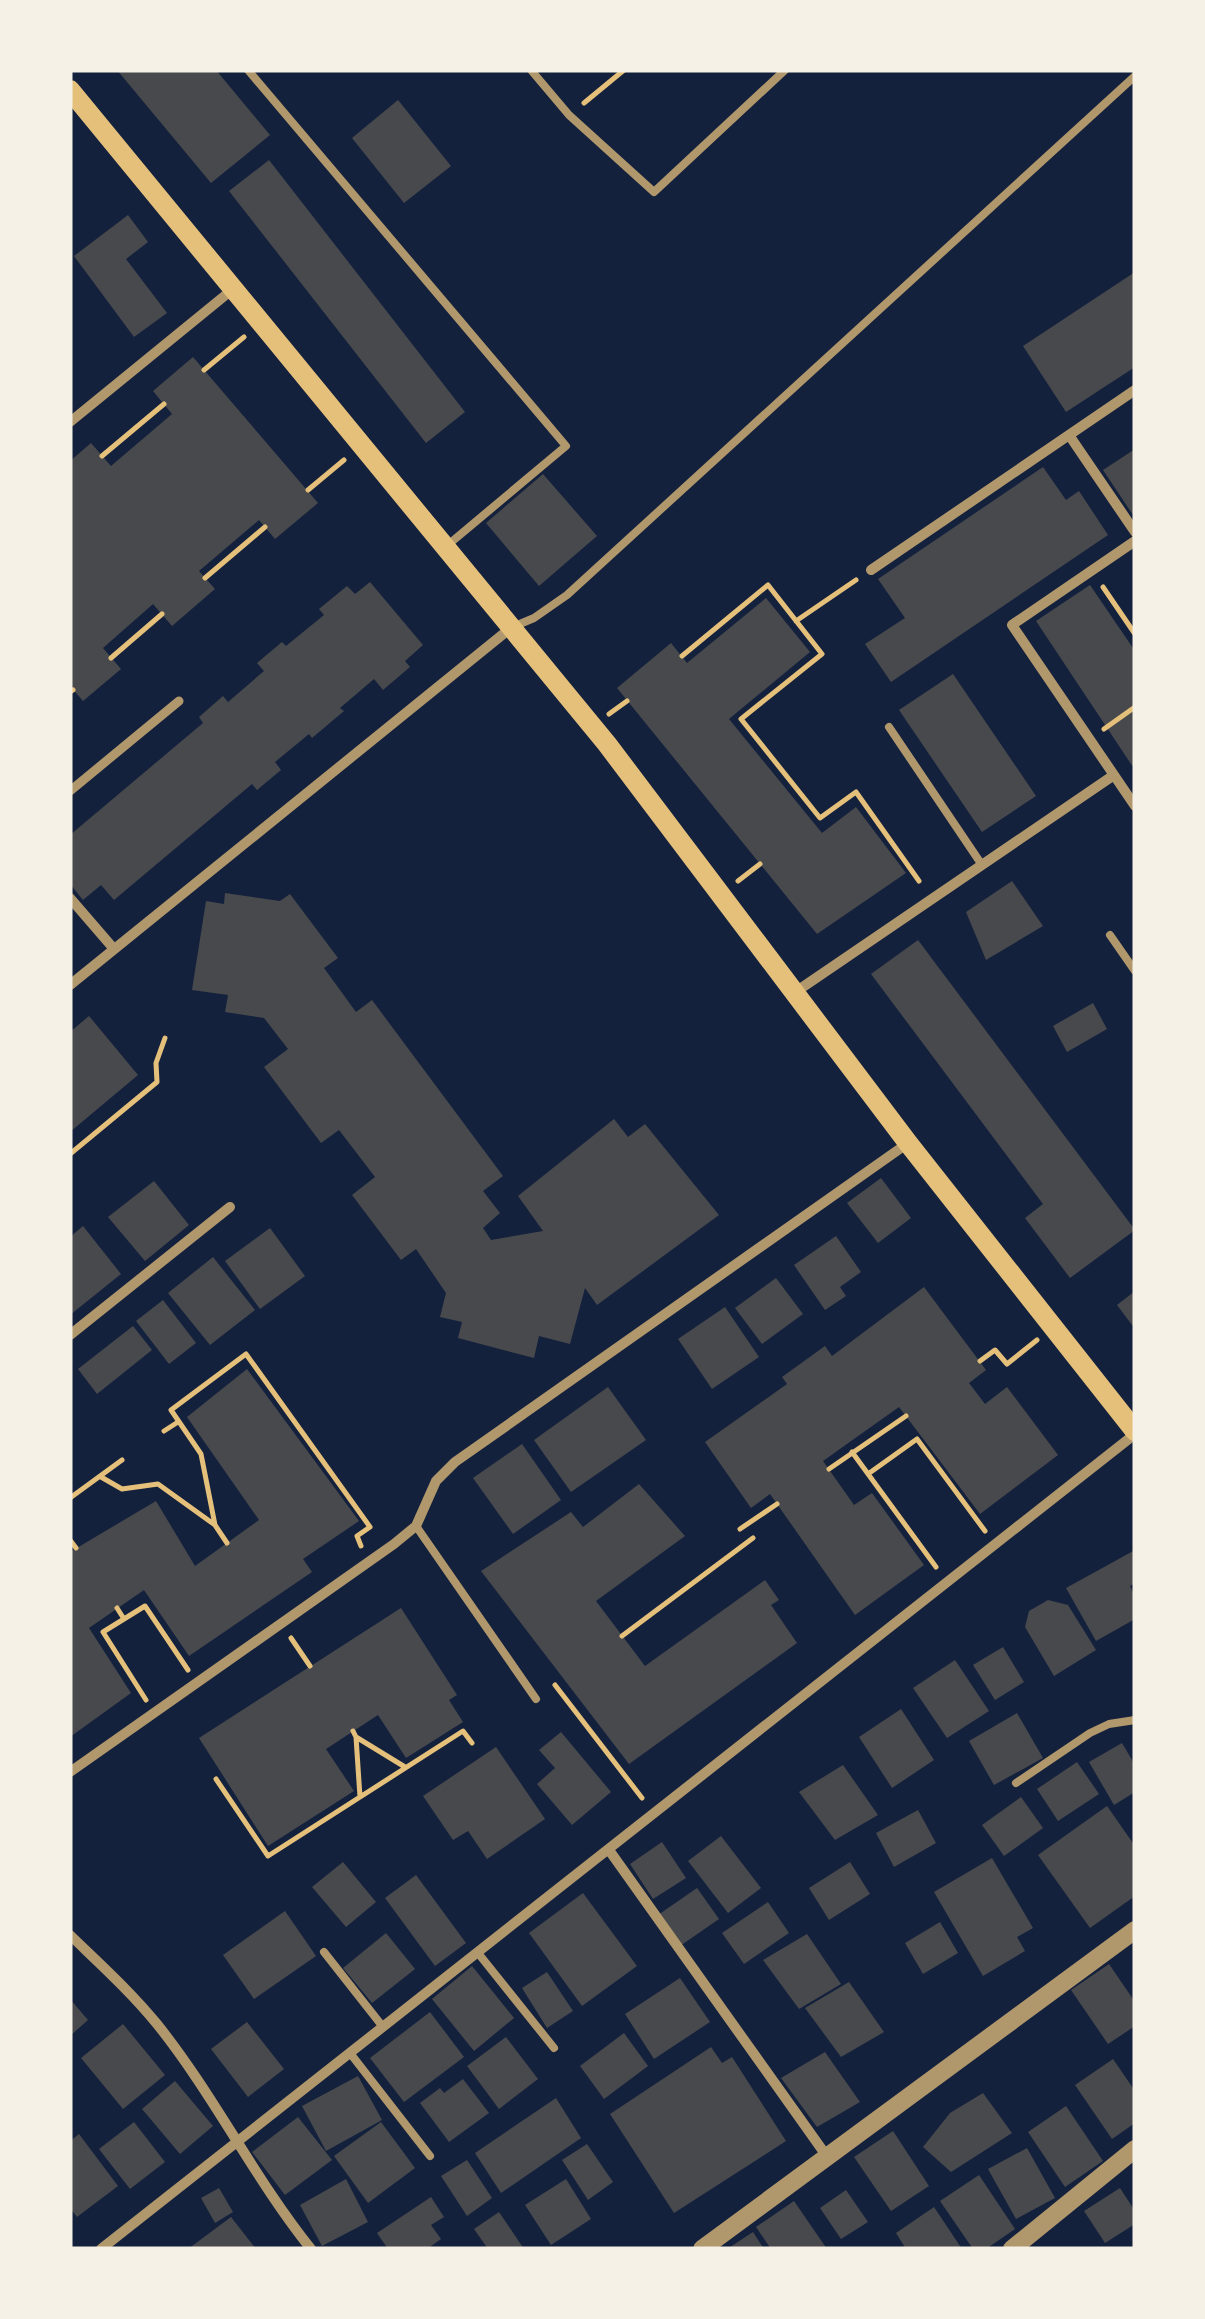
<svg xmlns="http://www.w3.org/2000/svg" width="1205" height="2319" font-family="'Noto Sans',sans-serif">
<style>
.building{fill:#48494c}
.lines{fill:none;stroke-linecap:round;stroke-linejoin:round}
.path{stroke:#e5c07b;stroke-width:5}
.service{stroke:#b1986c;stroke-width:8}
.pedestrian{stroke:#b1986c;stroke-width:9}
.minor{stroke:#b1986c;stroke-width:10}
.tertiary{stroke:#b1986c;stroke-width:18}
.secondary{stroke:#e5c07b;stroke-width:20}
</style>
<rect width="100%" height="100%" fill="#14213d"/>
<!-- building -->
<path class="building" d="M117 70H216L270 135 211 183Z
M398 100 451 166 404 203 352 138Z
M269 160 465 412 426 443 229 191Z
M128 215 148 242 126 259 167 313 134 337 74 256Z
M1135 272V367L1066 412 1023 346Z
M193 357 318 503 275 539 259 520 199 571 215 589 172 626 153 604 103 648 121 669 83 701 70 686V461L91 443 111 466 172 414 153 391Z
M1135 449V518L1103 470Z
M1043 467 1066 500 1079 491 1108 535 891 682 865 644 905 618 878 579Z
M543 474 597 536 539 586 486 523Z
M370 582 423 645 405 661 410 667 383 690 374 679 340 708 344 711 312 738 309 734 275 762 281 770 257 790 252 784 114 900 101 885 83 900 70 884V835L203 723 199 717 223 696 228 702 264 671 257 663 282 642 286 646 324 615 319 609 347 586 355 594Z
M1090 585 1135 651V770L1036 621Z
M766 598 810 652 729 719 822 833 856 807 906 873 817 934 617 688 671 643 687 663Z
M953 674 1036 796 982 832 899 710Z
M1012 881 1043 926 986 960 966 912Z
M225 893 280 901 290 894 338 958 324 968 356 1012 372 1000 503 1176 483 1191 500 1213 483 1228 491 1240 543 1231 518 1196 614 1119 628 1137 645 1124 719 1215 597 1305 585 1288 570 1344 539 1336 534 1358 458 1338 462 1322 440 1317 446 1293 416 1249 401 1260 352 1195 375 1177 339 1130 321 1143 264 1067 288 1049 264 1018 225 1012 228 995 192 990 206 901 224 904Z
M918 940 1135 1230 1070 1278 1025 1218 1043 1204 871 974Z
M1093 1003 1107 1029 1067 1052 1053 1026Z
M89 1016 138 1075 70 1132V1032Z
M881 1178 911 1218 878 1243 847 1203Z
M154 1181 189 1225 145 1261 108 1217Z
M83 1226 121 1274 70 1315V1237Z
M270 1228 305 1276 260 1309 225 1261Z
M836 1236 861 1272 840 1287 846 1296 825 1310 794 1265Z
M213 1257 255 1310 210 1345 168 1293Z
M776 1278 803 1314 762 1344 735 1308Z
M924 1287 986 1370 969 1383 985 1404 1007 1387 1058 1455 980 1514 899 1407 823 1461 854 1505 872 1493 924 1565 855 1615 770 1494 751 1508 705 1442 787 1384 782 1377 825 1346 832 1356Z
M1135 1291V1329L1117 1305Z
M163 1300 196 1343 169 1364 136 1321Z
M725 1307 759 1357 712 1389 678 1339Z
M133 1326 152 1350 97 1394 78 1369Z
M247 1369 359 1521 303 1559 312 1572 189 1656 144 1590 89 1628 131 1693 70 1737V1552L156 1501 195 1566 259 1520 187 1417Z
M608 1387 646 1440 571 1492 534 1440Z
M522 1444 561 1500 513 1534 473 1478Z
M639 1484 685 1536 596 1601 645 1666 765 1580 779 1600 771 1605 797 1643 629 1764 481 1571 571 1512 583 1527Z
M1135 1550V1583L1130 1586 1135 1596V1619L1096 1641 1066 1588Z
M1048 1600 1068 1605 1096 1650 1054 1676 1025 1627 1029 1611Z
M401 1608 457 1695 449 1700 463 1722 406 1758 378 1715 326 1749 354 1791 268 1846 199 1738Z
M1003 1647 1024 1682 995 1700 973 1665Z
M955 1660 989 1711 947 1738 913 1688Z
M901 1709 934 1760 892 1788 859 1737Z
M1017 1713 1043 1758 994 1785 969 1741Z
M561 1732 611 1792 572 1825 537 1784 555 1768 539 1750Z
M1122 1743 1135 1765V1792L1114 1805 1089 1762Z
M496 1747 545 1819 487 1859 468 1831 453 1840 423 1796Z
M1077 1762 1099 1794 1058 1821 1037 1789Z
M843 1765 878 1815 835 1840 799 1792Z
M1021 1797 1043 1828 1004 1856 982 1825Z
M1107 1806 1135 1846V1896L1090 1928 1038 1855Z
M918 1810 936 1843 894 1867 876 1833Z
M721 1836 761 1888 728 1913 688 1861Z
M662 1842 686 1878 653 1899 630 1864Z
M992 1858 1033 1928 1017 1937 1025 1951 983 1976 934 1892Z
M343 1862 376 1902 346 1927 312 1887Z
M850 1862 870 1894 829 1920 809 1888Z
M416 1875 466 1943 435 1966 385 1898Z
M697 1888 719 1919 680 1946 658 1915Z
M583 1893 637 1966 582 2006 529 1933Z
M768 1902 789 1933 744 1964 722 1933Z
M285 1911 316 1956 254 1999 223 1955Z
M940 1922 958 1953 923 1974 905 1943Z
M386 1933 415 1969 372 2003 343 1968Z
M807 1934 841 1984 799 2009 763 1960Z
M1109 1964 1135 2002V2026L1108 2044 1071 1990Z
M472 1966 514 2018 474 2051 432 1999Z
M547 1972 573 2011 547 2028 522 1988Z
M680 1978 710 2022 654 2059 625 2014Z
M849 1982 884 2032 841 2057 805 2008Z
M70 1999 88 2020 70 2036Z
M430 2012 464 2057 404 2102 370 2058Z
M247 2022 284 2069 248 2097 211 2049Z
M123 2024 165 2075 123 2109 81 2058Z
M624 2033 648 2066 604 2099 580 2066Z
M506 2037 538 2079 499 2109 467 2066Z
M711 2047 722 2063 732 2057 786 2141 674 2213 610 2114Z
M825 2052 860 2102 817 2127 781 2078Z
M1113 2059 1135 2091V2123L1112 2139 1075 2085Z
M358 2076 382 2120 326 2151 302 2106Z
M463 2079 489 2113 449 2142 420 2103 440 2088 444 2093Z
M175 2081 213 2126 180 2154 142 2109Z
M983 2093 1012 2133 951 2172 923 2147 950 2113Z
M556 2098 581 2138 501 2193 475 2153Z
M1066 2106 1103 2161 1065 2187 1028 2132Z
M298 2117 332 2160 285 2195 252 2152Z
M134 2122 165 2162 130 2189 99 2149Z
M381 2122 415 2168 368 2203 334 2156Z
M893 2131 929 2186 891 2211 854 2157Z
M79 2134 118 2186 77 2217 70 2208V2141Z
M587 2144 613 2182 588 2200 562 2160Z
M1027 2148 1055 2198 1016 2219 988 2169Z
M467 2160 492 2198 467 2216 441 2176Z
M979 2175 1015 2229 986 2249H973L940 2201Z
M346 2179 368 2222 322 2246 300 2205Z
M566 2179 591 2219 551 2245 525 2205Z
M219 2188 233 2212 215 2223 201 2198Z
M1120 2188 1135 2211V2224L1105 2243 1084 2211Z
M846 2190 868 2222 841 2239 820 2208Z
M431 2197 444 2217 431 2225 441 2239 427 2249H388L377 2233Z
M794 2201 827 2249H771L756 2227Z
M934 2207 962 2249H906L896 2233Z
M499 2212 524 2249H488L474 2229Z
M231 2217 256 2249H188Z
M753 2232 764 2249H727Z"/>
<g class="lines">
<!-- path -->
<path class="path" d="M584 103 624 70
M204 370 244 337
M102 456 164 404
M308 490 344 460
M205 578 265 527
M1103 587 1135 634
M796 621 856 580
M682 656 768 585 822 654 741 719 820 818 856 792 919 881
M111 658 162 614
M70 692 73 690
M609 714 627 701
M1104 729 1135 707
M738 881 760 864
M70 1154 157 1082 156 1063 165 1038
M980 1361 995 1350 1007 1364 1037 1340
M164 1431 178 1422
M852 1452 936 1567
M829 1469 906 1416
M868 1474 917 1439 985 1531
M101 1477 122 1489 158 1484 215 1525 227 1543
M70 1498 122 1460
M215 1525 201 1454 171 1410 246 1354 370 1527 357 1536 361 1546
M740 1529 777 1504
M70 1540 76 1548
M117 1608 124 1619 103 1632 146 1700
M124 1619 145 1606 188 1670
M622 1636 753 1538
M291 1638 310 1666
M555 1685 642 1798
M353 1731 356 1737 360 1797
M356 1737 405 1767
M216 1779 268 1856 463 1731 472 1743"/>
<!-- service -->
<path class="service" d="M248 70 566 446 449 544
M531 70 569 115 654 192 785 70
M515 626 534 618 567 595 1135 76
M889 727 982 865
M1110 935 1135 971
M416 1526 536 1699
M1016 1783 1090 1733 1109 1724 1135 1720
M324 1952 383 2027
M478 1953 554 2048
M350 2053 430 2156"/>
<!-- pedestrian -->
<path class="pedestrian" d="M70 791 179 701"/>
<!-- minor -->
<path class="minor" d="M70 422 233 289
M1069 435 1135 532
M1135 541 1012 625 1135 806
M871 570 1135 390
M70 898 114 949
M70 985 512 627
M794 993 1114 775
M70 1335 230 1207
M70 1772 394 1544 416 1526 436 1481 455 1462 908 1143
M609 1850 828 2158
M70 1935C100 1964 131 1992 157 2024 214 2095 254 2178 311 2249
M101 2249 1135 1434"/>
<!-- tertiary -->
<path class="tertiary" d="M702 2249 1135 1930
M1012 2249 1135 2149"/>
<!-- secondary -->
<path class="secondary" d="M70 90 607 744 908 1143 1135 1431"/>
</g>
<!-- border -->
<rect width="1205" height="2319" fill="none" stroke="#f6f1e7" stroke-width="145"/>
</svg>
